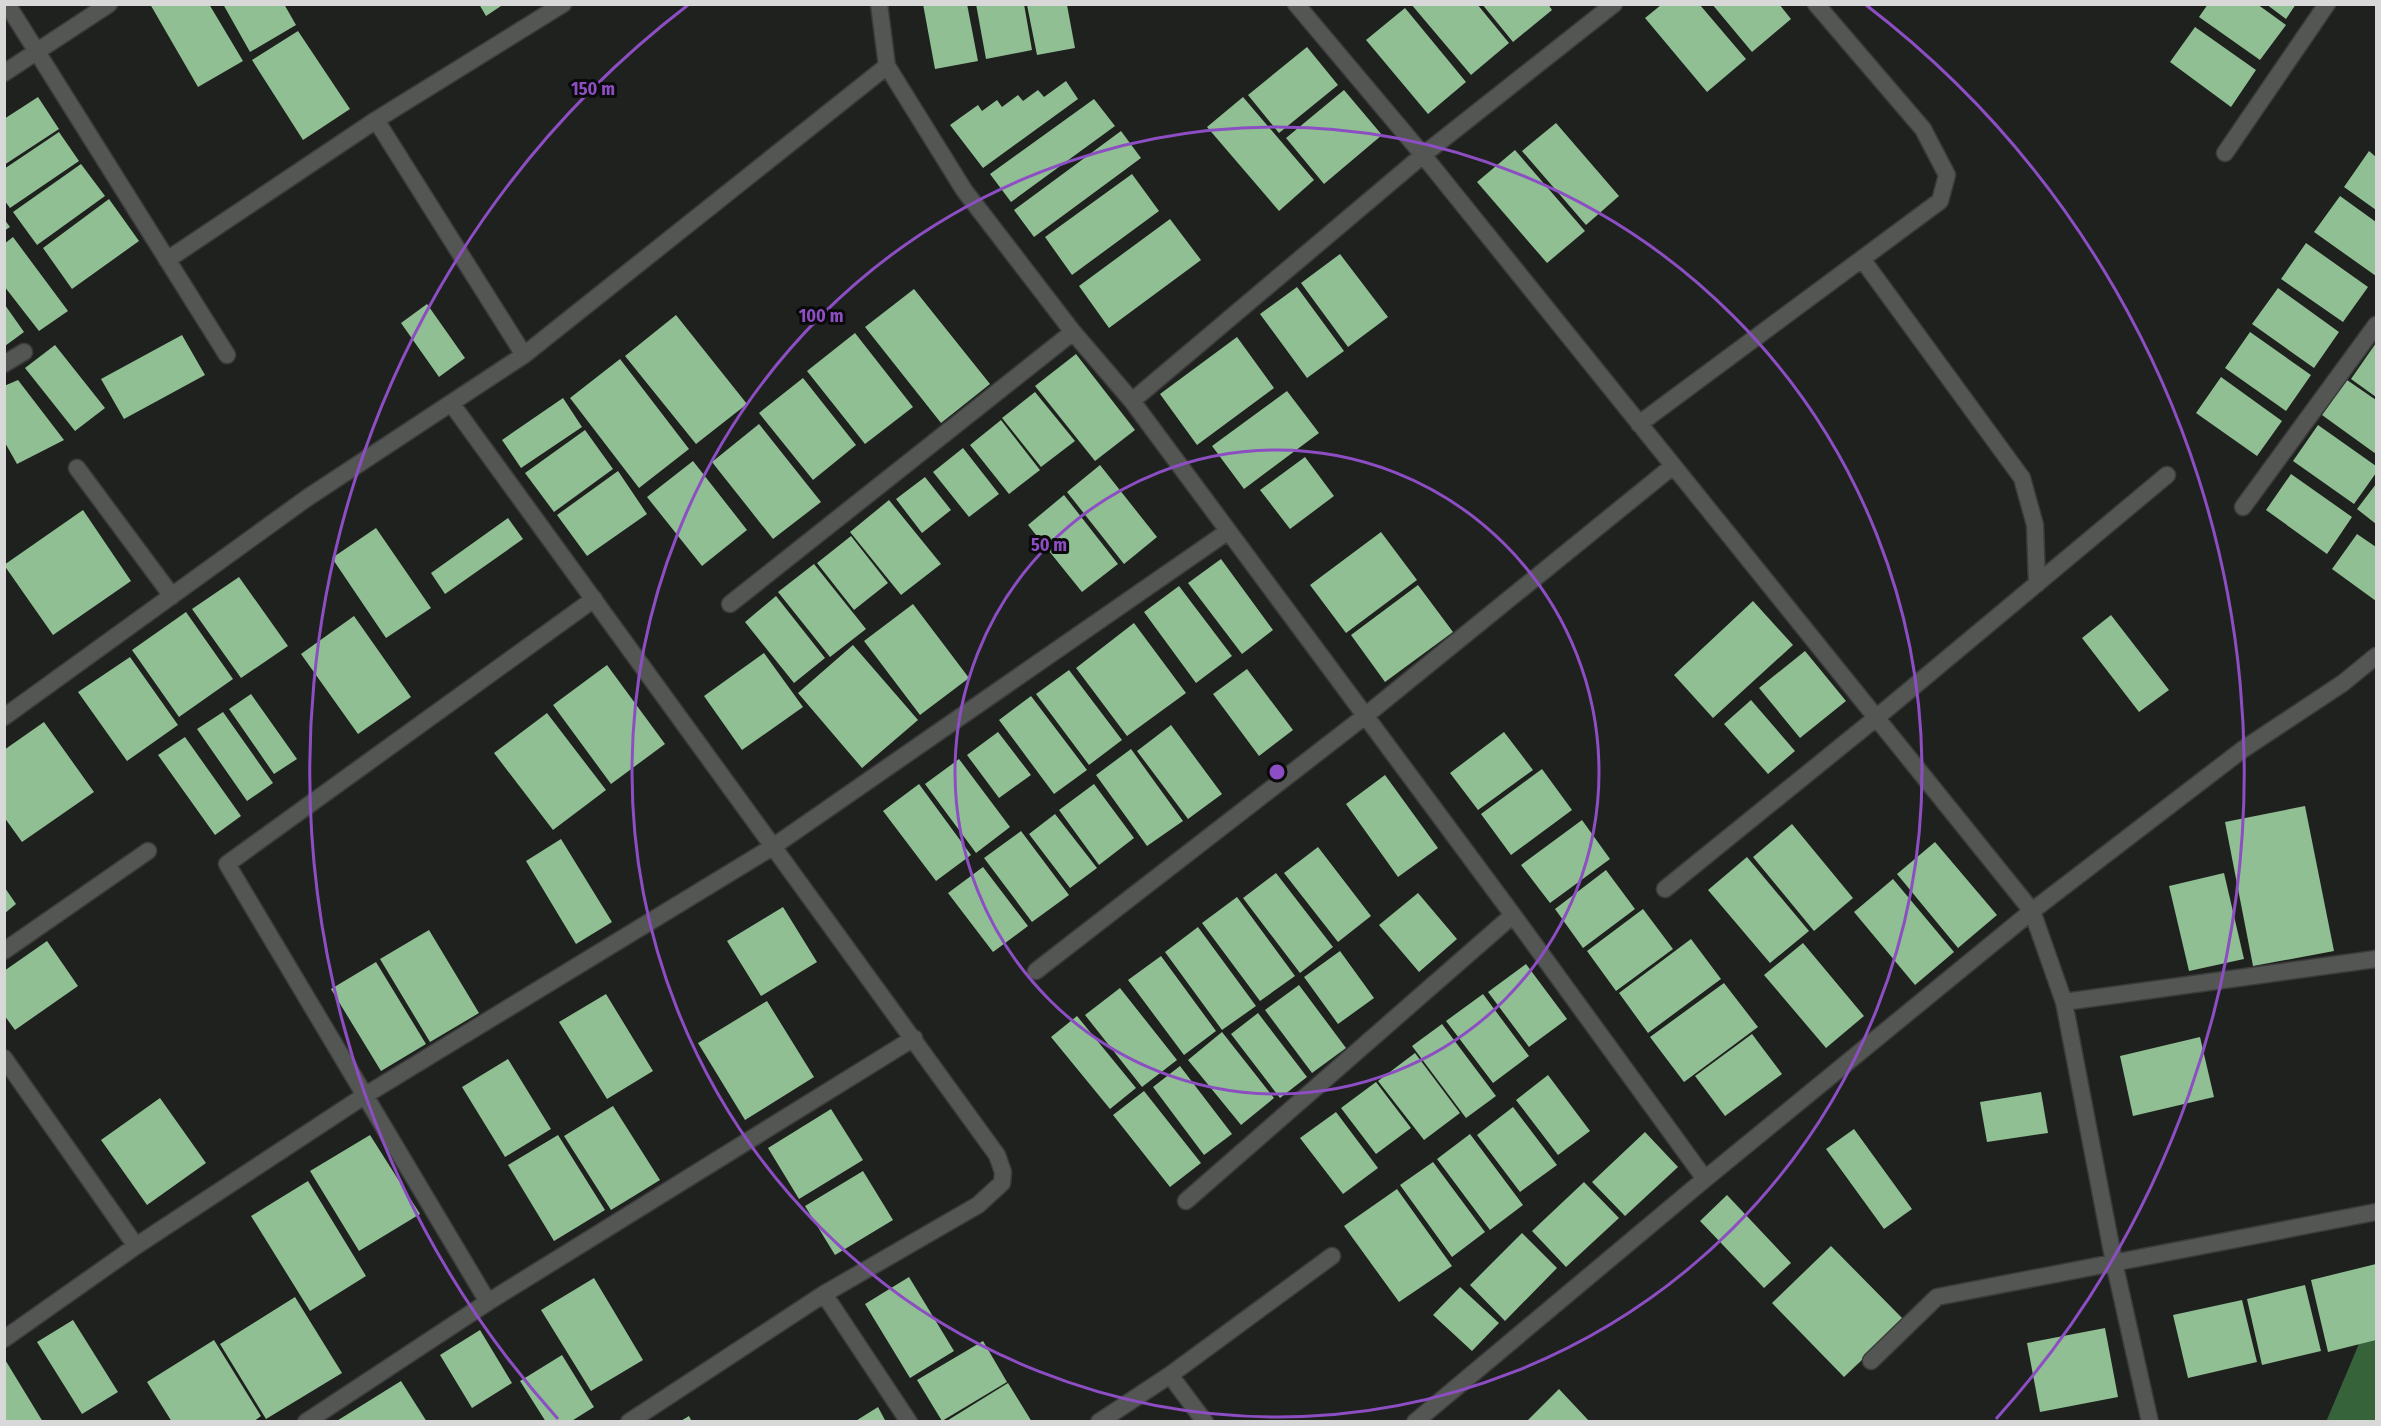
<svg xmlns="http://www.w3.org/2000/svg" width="2381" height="1426" font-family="'Fira Sans Condensed',sans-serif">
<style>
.water{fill:#37633b}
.building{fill:#8fbf92}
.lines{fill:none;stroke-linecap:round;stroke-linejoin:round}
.minor-casing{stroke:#3a3b3a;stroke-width:19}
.minor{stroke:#545654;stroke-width:16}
.ring{fill:none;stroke:#8d4ec4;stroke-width:3}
.centre{fill:#8d4ec4;stroke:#090a09;stroke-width:3}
.ring-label{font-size:18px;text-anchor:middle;font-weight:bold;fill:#8d4ec4;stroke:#090a09;stroke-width:6;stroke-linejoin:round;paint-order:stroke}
</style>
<rect width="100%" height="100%" fill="#1f211f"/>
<!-- water -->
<path class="water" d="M2376 1337V1421L2326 1422 2361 1339Z"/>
<!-- building -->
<path class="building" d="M150 4H209L243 61 198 87Z
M223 4H284L296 25 250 52Z
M479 4H504L486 16Z
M923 4H967L978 61 935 69Z
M976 4H1024L1032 50 986 59Z
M1411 4H1477L1509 43 1471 75Z
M1482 4H1548L1552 10 1513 42Z
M1712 4H1779L1791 19 1752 52Z
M2208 4H2257L2286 25 2260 60 2199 17Z
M2266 4H2296L2286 19Z
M1027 5H1067L1075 48 1037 55Z
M1661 5H1700L1746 59 1707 92 1645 18Z
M1405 8 1466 82 1428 114 1366 40Z
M2195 27 2256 70 2231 107 2170 62Z
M298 31 350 109 303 140 252 60Z
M1307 47 1338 85 1279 133 1248 95Z
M1066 81 1078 99 983 168 950 125 978 105 982 111 997 100 1002 107 1018 95 1023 101 1038 90 1044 97Z
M1344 90 1382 135 1324 184 1286 138Z
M38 97 59 129 4 165V119Z
M1243 97 1314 180 1279 211 1207 127Z
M1094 99 1115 126 1011 202 990 174Z
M1556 123 1619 196 1586 225 1522 151Z
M1121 131 1141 158 1034 237 1014 210Z
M59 132 79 161 10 208 4 200V169Z
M1515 150 1585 231 1547 263 1477 182Z
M2369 151 2376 157V210L2344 187Z
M81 164 105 196 37 245 13 212Z
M1132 174 1159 211 1072 275 1045 237Z
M2340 196 2376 222V276L2314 232Z
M109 199 139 241 72 289 43 248Z
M4 219 10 227 4 231Z
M1170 219 1201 260 1109 328 1079 286Z
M13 237 68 311 39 331 4 286V244Z
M2306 243 2368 287 2343 322 2281 279Z
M1340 254 1388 317 1348 347 1301 283Z
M1297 287 1344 351 1307 378 1260 314Z
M2278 288 2339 332 2314 368 2252 324Z
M914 289 990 384 941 423 865 327Z
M427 304 465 358 439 377 401 323Z
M5 305 24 332 5 346Z
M676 315 747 404 696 444 625 356Z
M2250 332 2311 375 2286 411 2225 368Z
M855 333 913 407 865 444 807 371Z
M182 335 205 375 124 419 101 379Z
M1237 337 1274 388 1197 445 1160 394Z
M2376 343V397L2351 379Z
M55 345 105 408 75 431 25 368Z
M1076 354 1135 430 1095 461 1035 386Z
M620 359 689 449 639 488 570 398Z
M2221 377 2282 421 2257 456 2196 413Z
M803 378 856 445 813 480 759 413Z
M18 380 64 440 17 464 4 441V386Z
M2347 380 2376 400V454L2322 415Z
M1287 391 1319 433 1244 489 1212 446Z
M1035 392 1075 441 1041 467 1002 418Z
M563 398 582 427 521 468 502 440Z
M1001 420 1040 470 1009 494 970 445Z
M759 424 821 502 773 539 712 462Z
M2318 425 2376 466V473L2354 504 2293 461Z
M585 430 613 469 554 512 525 473Z
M963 448 999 494 969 517 933 472Z
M1305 457 1334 496 1290 529 1260 490Z
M693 461 747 530 702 566 647 497Z
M1100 465 1157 537 1124 564 1067 492Z
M618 471 647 514 587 556 557 515Z
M2291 474 2352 517 2327 554 2266 510Z
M925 477 951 510 922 533 896 499Z
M2376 484V524L2357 509Z
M1064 495 1118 564 1082 592 1028 525Z
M889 500 941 564 901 595 850 532Z
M83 510 131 581 53 635 4 565Z
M508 518 523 539 445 594 431 573Z
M376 528 431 608 386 638 332 558Z
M1381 532 1417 580 1346 633 1310 585Z
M2357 534 2376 547V601L2332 569Z
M851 536 888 583 854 610 817 563Z
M1221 559 1273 630 1242 654 1188 583Z
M814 564 866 629 830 657 778 592Z
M239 577 288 646 241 678 192 609Z
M1418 585 1453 632 1385 682 1351 635Z
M1179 586 1232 656 1196 683 1144 612Z
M776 596 825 658 794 683 745 622Z
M1753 601 1793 645 1713 718 1674 675Z
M913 604 969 678 920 715 864 641Z
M186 612 233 679 179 717 132 650Z
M2111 615 2169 690 2139 712 2082 638Z
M354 616 411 697 358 734 301 654Z
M1134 623 1186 693 1127 736 1076 668Z
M853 645 918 720 862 768 798 693Z
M1805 651 1846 701 1800 738 1759 688Z
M764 653 803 707 742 750 704 696Z
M130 657 178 725 127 761 78 692Z
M607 665 665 744 611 784 553 705Z
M1247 669 1293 730 1259 756 1213 694Z
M1069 670 1122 740 1089 765 1036 694Z
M251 694 297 759 274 774 229 709Z
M1031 696 1087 770 1054 794 999 720Z
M1751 700 1795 751 1768 774 1724 724Z
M223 712 273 783 247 801 197 729Z
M547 713 606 790 553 830 494 753Z
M44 722 94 792 22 842 4 817V750Z
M1171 725 1222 794 1188 819 1137 751Z
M998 732 1031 775 999 798 967 755Z
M1504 732 1533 770 1478 810 1450 773Z
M185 737 241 816 215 835 158 755Z
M1131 749 1183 821 1147 846 1096 775Z
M959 759 1010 827 976 853 925 784Z
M1542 769 1572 810 1511 855 1481 814Z
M1385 775 1438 848 1398 877 1346 804Z
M919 784 971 855 936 881 883 811Z
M1094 784 1134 838 1099 865 1059 810Z
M2305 806 2334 951 2253 966 2225 822Z
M1055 814 1097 868 1070 888 1029 834Z
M1582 820 1610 859 1550 903 1521 865Z
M1792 824 1853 898 1814 931 1753 857Z
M1021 831 1069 895 1032 922 984 858Z
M561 839 612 922 576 944 526 861Z
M1935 842 1997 915 1958 948 1897 874Z
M1318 847 1371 916 1338 942 1284 873Z
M1747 857 1809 931 1770 963 1708 890Z
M983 867 1028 926 993 952 948 893Z
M1606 870 1635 909 1583 948 1555 909Z
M1276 873 1333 947 1300 973 1243 898Z
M2224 873 2244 959 2189 971 2169 886Z
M1893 879 1954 952 1915 985 1854 912Z
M5 888 16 904 5 913Z
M1418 893 1457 939 1419 972 1379 925Z
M1237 897 1295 976 1260 1001 1202 923Z
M783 907 817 962 761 996 727 941Z
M1643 909 1673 949 1616 991 1587 951Z
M1198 927 1256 1006 1222 1030 1165 952Z
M429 930 479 1013 430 1042 380 959Z
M1691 939 1721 979 1648 1033 1619 993Z
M47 941 78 986 15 1030 4 1015V971Z
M1803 943 1864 1016 1826 1048 1764 975Z
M1340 951 1374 998 1338 1024 1304 977Z
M1161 956 1216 1031 1184 1055 1128 980Z
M376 962 426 1044 381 1071 331 989Z
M1526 964 1567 1019 1529 1047 1488 992Z
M1724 983 1758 1027 1684 1082 1650 1037Z
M1299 985 1346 1048 1312 1073 1265 1010Z
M1120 988 1177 1060 1142 1087 1085 1015Z
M606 994 653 1071 607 1099 559 1022Z
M1483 994 1529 1056 1493 1083 1446 1021Z
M767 1001 814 1077 745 1120 698 1043Z
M1258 1013 1307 1077 1280 1098 1231 1034Z
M1077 1016 1136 1088 1110 1109 1051 1037Z
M1442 1024 1496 1096 1466 1118 1412 1046Z
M1222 1032 1274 1098 1241 1125 1188 1060Z
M1752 1034 1782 1074 1725 1116 1695 1076Z
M2200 1037 2214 1097 2133 1116 2120 1056Z
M1415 1053 1460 1113 1424 1140 1378 1081Z
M508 1059 551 1129 505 1157 462 1087Z
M1180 1066 1232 1134 1204 1155 1153 1087Z
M1548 1075 1590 1131 1558 1155 1516 1100Z
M1376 1082 1411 1128 1376 1154 1341 1108Z
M1144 1091 1201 1163 1170 1187 1113 1115Z
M2041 1092 2048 1133 1987 1142 1980 1102Z
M160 1098 206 1163 147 1205 101 1140Z
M613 1106 660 1180 611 1210 564 1136Z
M1513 1107 1557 1165 1520 1192 1477 1135Z
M831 1109 863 1160 799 1199 768 1148Z
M1336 1112 1378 1168 1343 1194 1300 1138Z
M1854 1129 1912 1209 1884 1229 1826 1149Z
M1645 1132 1678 1167 1625 1216 1592 1182Z
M1470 1134 1523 1205 1490 1230 1437 1159Z
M370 1135 420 1214 359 1251 310 1171Z
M558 1135 605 1210 554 1241 508 1165Z
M1433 1162 1485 1232 1452 1257 1400 1185Z
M863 1171 893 1220 835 1255 805 1206Z
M308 1181 366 1276 310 1311 251 1216Z
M1584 1182 1619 1218 1566 1267 1532 1231Z
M1397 1189 1452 1266 1399 1302 1344 1226Z
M1727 1195 1791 1263 1764 1288 1700 1221Z
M1522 1233 1557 1268 1505 1321 1470 1285Z
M1831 1246 1904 1320 1844 1377 1772 1303Z
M2376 1264V1340L2328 1352 2311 1280Z
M909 1277 954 1351 910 1378 865 1304Z
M594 1278 643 1360 591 1391 541 1310Z
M2305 1285 2321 1351 2262 1365 2247 1299Z
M1460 1287 1499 1323 1472 1351 1433 1315Z
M295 1297 342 1373 266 1419 220 1344Z
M2242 1300 2257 1362 2188 1378 2173 1315Z
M73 1320 118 1392 82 1414 37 1342Z
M2105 1328 2118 1397 2040 1412 2027 1343Z
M480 1330 512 1383 472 1408 440 1355Z
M214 1340 261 1416 253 1422H172L147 1382Z
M983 1341 1007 1382 942 1421 917 1380Z
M562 1355 594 1407 570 1422H546L520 1381Z
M4 1358 43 1422H4Z
M401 1381 427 1422H335Z
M1008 1383 1032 1422H945Z
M1559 1389 1590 1422H1526Z
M878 1407 886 1422H854Z
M689 1416 692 1422H679Z"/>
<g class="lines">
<!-- minor casing -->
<g class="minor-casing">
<path id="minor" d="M7 4 227 355
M879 4 887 66 964 190 1073 332 1132 401 1513 915 1705 1179
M1296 4 1423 155 2032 911 2064 1002 2114 1262 2150 1422
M4 73 109 4
M376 120 524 355
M2225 153 2327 4
M1862 259 2022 478 2035 525 2037 584
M167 260 376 120 563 4
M4 364 24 352
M1132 401 1423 155 1614 4
M451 403 997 1155 1003 1172 1002 1183 978 1205 824 1294 629 1422
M1639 424 1940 201 1947 175 1923 129 1816 4
M77 468 172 596
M2243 507 2376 325
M730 604 1073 332
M4 717 307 498 524 355 887 66
M1665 889 1876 718 2167 475
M4 951 148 851
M1036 971 1365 716 1673 466
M2064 1002 2376 959
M4 1058 136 1246
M1186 1201 1513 915
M824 1294 909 1422
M488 1302 227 864 594 599
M4 1339 136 1246 364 1096 774 846 1227 532
M1871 1361 1937 1297 2376 1212
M1170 1375 1205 1422
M306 1422 488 1302 914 1038
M1099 1422 1170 1375 1332 1256
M1415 1422 1705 1179 2032 911 2242 750 2343 683 2376 656"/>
</g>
<!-- minor -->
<use href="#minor" class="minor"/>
</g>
<!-- distance rings -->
<g class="ring">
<circle cx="1277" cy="772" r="322"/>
<circle cx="1277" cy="772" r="645"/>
<path d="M558 1419A967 967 0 0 1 688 5M1866 5A967 967 0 0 1 1996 1419"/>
</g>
<circle cx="1277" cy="772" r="9" class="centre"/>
<g class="ring-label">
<text x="593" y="95">150 m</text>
<text x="821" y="322">100 m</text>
<text x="1049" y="551">50 m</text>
</g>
<!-- border -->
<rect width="2381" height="1426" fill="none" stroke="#d7d8d7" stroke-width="12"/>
</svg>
